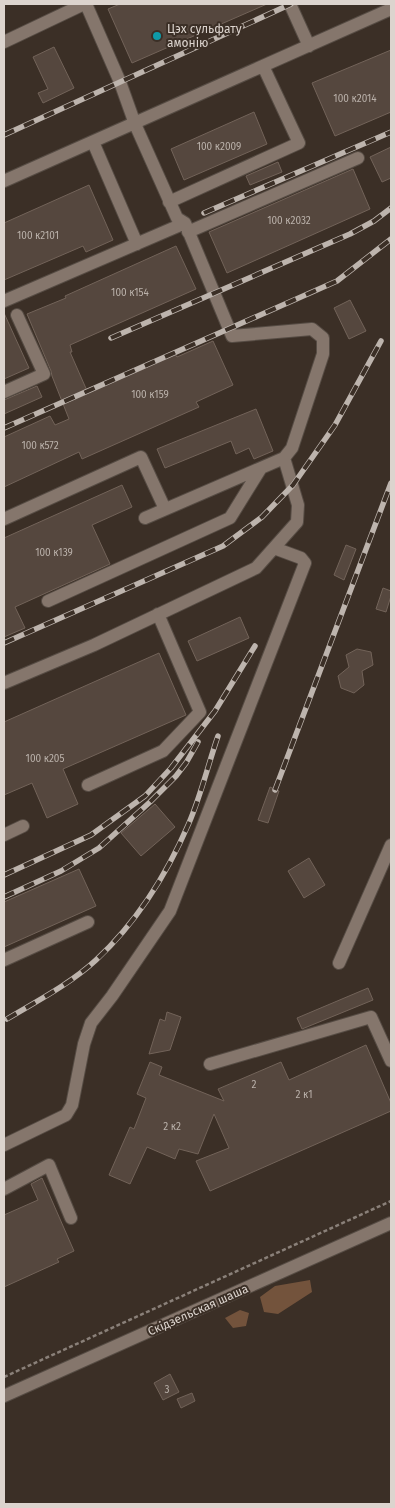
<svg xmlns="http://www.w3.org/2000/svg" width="395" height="1508" font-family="'Fira Sans',sans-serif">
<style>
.forest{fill:#73533c}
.building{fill:#55473e;stroke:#726359}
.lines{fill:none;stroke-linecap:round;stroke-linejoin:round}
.minor-casing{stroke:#564c44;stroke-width:14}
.path{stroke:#8a8079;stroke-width:2.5;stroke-dasharray:4 2.5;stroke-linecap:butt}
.minor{stroke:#85766c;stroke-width:12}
.rail-casing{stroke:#bdb4ad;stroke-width:5.5}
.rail{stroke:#3b2f26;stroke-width:4;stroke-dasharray:11;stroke-linecap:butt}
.culture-dot{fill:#0f9aa8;stroke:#3b2f26;stroke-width:2}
.labels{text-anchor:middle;stroke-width:4;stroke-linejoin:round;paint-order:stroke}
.number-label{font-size:10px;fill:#bab1aa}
.poi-label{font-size:12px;fill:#dcd4ce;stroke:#3b2f26;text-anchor:start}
.street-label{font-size:12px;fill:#dcd4ce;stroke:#3b2f26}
</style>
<rect width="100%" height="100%" fill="#3b2f26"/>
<!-- forest -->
<path class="forest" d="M310 1280 312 1292 278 1314 264 1312 260 1297 275 1286Z
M240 1310 249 1313 246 1326 233 1328 225 1318Z"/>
<!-- building -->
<path class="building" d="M120 4H267L132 63 108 9Z
M54 47 74 88 43 103 38 93 48 89 33 57Z
M391 50V112L335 136 312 83Z
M254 112 267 144 184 180 171 149Z
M391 147V178L382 182 370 157Z
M278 162 282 172 250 185 246 176Z
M353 169 370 209 227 273 209 232Z
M89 185 113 240 86 252 83 246 4 280V223Z
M176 246 196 289 70 345 72 352H70L88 393 175 354 177 357 213 341 233 385 196 402 199 407 82 459 79 452 4 487V437L50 416 55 425 69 419 52 376 51 371 27 314 66 298 65 296Z
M350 300 366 331 349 339 334 308Z
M4 313 29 368 4 379Z
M37 386 42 397 4 414V400Z
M256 409 273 451 254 459 249 448 236 454 231 441 165 468 157 449Z
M122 485 132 507 92 525 110 564 15 607 25 628 4 637V538Z
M346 545 356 549 344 580 334 575Z
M383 588 391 591V596L386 612 376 609Z
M240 617 249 638 197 661 188 641Z
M357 649 371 652 373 665 362 671 364 685 354 693 341 688 338 676 349 667 346 655Z
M159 653 186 715 63 769 78 804 47 818 32 783 4 795V722Z
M270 787 279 791 268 823 258 820Z
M155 804 175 827 141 856 121 833Z
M309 858 325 885 304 898 288 871Z
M79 869 96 906 4 947V902Z
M368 988 373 1000 302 1029 297 1018Z
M167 1012 181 1017 170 1050 149 1054 160 1019 165 1021Z
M366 1045 391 1103V1111L210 1191 196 1161 229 1148 214 1114 198 1154 179 1149 175 1159 147 1147 130 1184 109 1175 130 1127 134 1129 146 1098 137 1094 150 1062 162 1067 159 1075 224 1101 218 1089 281 1062 289 1080Z
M42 1178 74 1251 57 1259 59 1262 4 1287V1215L38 1200 31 1184Z
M170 1374 179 1392 163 1400 154 1383Z
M192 1393 195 1401 181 1408 177 1399Z"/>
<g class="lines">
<!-- minor casing -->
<g class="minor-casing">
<path id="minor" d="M86 4 120 82 135 124 177 218 185 223 232 336 312 329 323 338V354L292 448 284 458 145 518
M290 4 309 46
M4 42 84 4
M93 142 137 244
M4 181 391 9
M169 202 299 143 263 66
M188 232 358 158
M4 301 185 223
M4 392 44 374 17 315
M4 519 141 457 165 509
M48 601 230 518 261 468
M4 683 94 645 256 568 297 522 298 505 284 458
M88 785 163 751 200 712 158 614
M4 835 23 826
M4 960 88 922
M339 963 391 845
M210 1064 371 1017 391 1061
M4 1145 66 1115 72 1105 84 1044 91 1023 112 996 170 911 305 563 301 558 274 548
M4 1189 49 1165 71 1218
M4 1396 391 1223"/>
</g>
<!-- path -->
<path class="path" d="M4 1377 391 1201"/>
<!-- minor -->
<use href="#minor" class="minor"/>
<!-- rail casing -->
<g class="rail-casing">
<path id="rail" d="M4 135 291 4
M204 213 391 132
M111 338 350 234 374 221 391 208
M4 428 337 281 391 239
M4 643 223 546 262 517 293 485 335 425 381 341
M275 790 391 483
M4 875 91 835 145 796 171 768 215 711 255 646
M4 897 61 871 99 848 150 802 176 776 186 763 198 742
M7 1019C37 1001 70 984 96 960 137 922 167 874 189 823 201 795 208 765 218 736"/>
</g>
<!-- rail -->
<use href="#rail" class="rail"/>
</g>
<!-- markers -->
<circle class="culture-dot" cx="157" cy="36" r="5"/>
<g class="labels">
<!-- number labels -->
<g class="number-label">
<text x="355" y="102">100 к2014</text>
<text x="219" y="150">100 к2009</text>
<text x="289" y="224">100 к2032</text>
<text x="38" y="239">100 к2101</text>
<text x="130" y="296">100 к154</text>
<text x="150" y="398">100 к159</text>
<text x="40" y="449">100 к572</text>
<text x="54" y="556">100 к139</text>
<text x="45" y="762">100 к205</text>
<text x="254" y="1088">2</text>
<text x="304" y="1098">2 к1</text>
<text x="172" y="1130">2 к2</text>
<text x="167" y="1393">3</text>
</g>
<!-- poi labels -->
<g class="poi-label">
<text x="167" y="33">Цэх сульфату<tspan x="167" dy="14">амонію</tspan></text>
</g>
<!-- street labels -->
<g class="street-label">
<text transform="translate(198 1310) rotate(-24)" y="4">Скідзельская шаша</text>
</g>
</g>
<!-- border -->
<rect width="395" height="1508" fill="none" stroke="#dcd4ce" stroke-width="10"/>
</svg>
